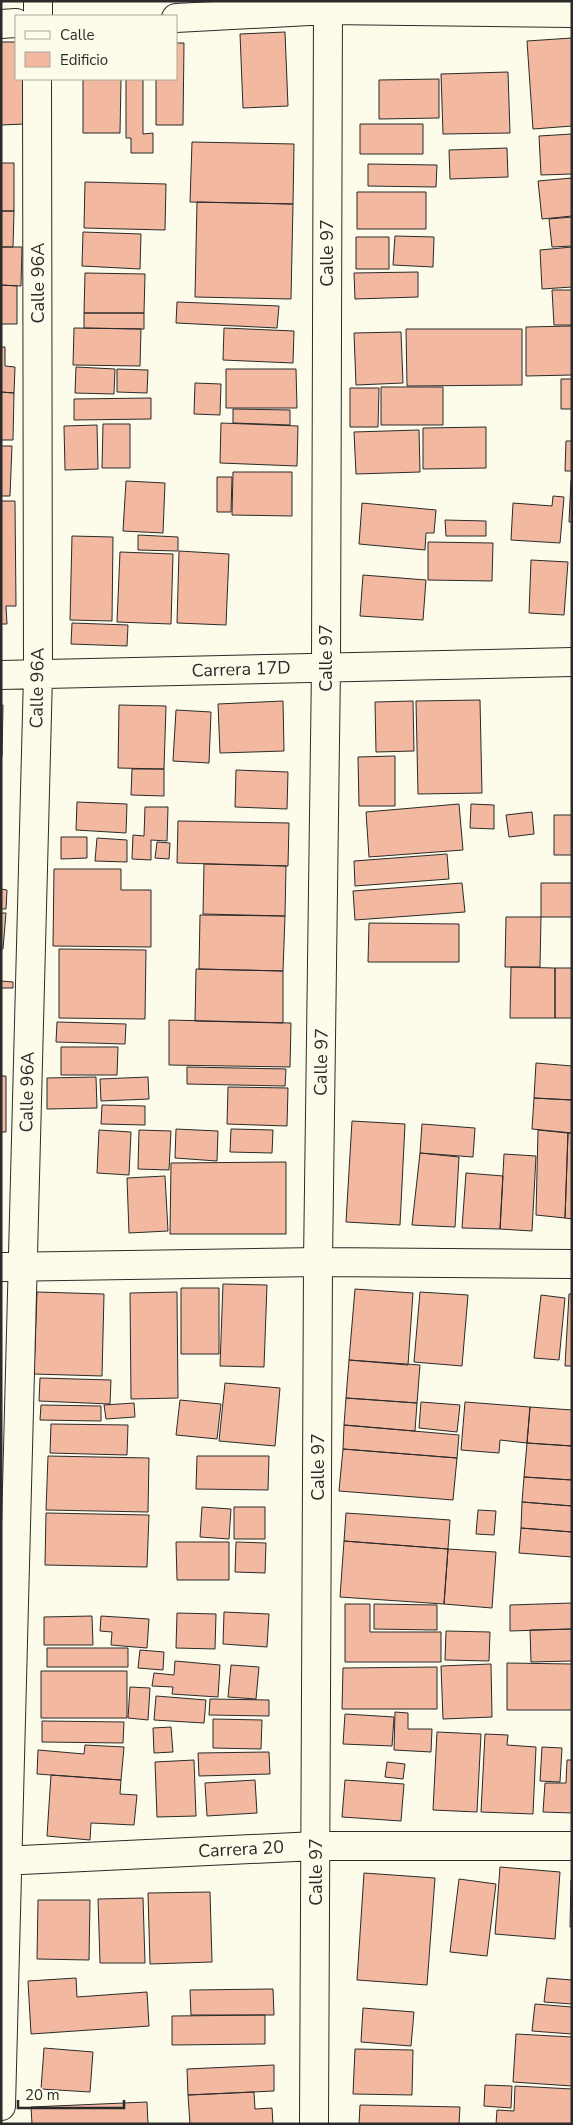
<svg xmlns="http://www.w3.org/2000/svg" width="573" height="2125" font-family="'Nunito Sans',sans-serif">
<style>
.building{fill:#f2b8a0;stroke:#2b2b2b}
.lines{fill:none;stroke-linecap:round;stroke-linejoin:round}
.street-casing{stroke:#2b2b2b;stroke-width:30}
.street{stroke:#fdfbea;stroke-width:28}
.labels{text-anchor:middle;stroke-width:4;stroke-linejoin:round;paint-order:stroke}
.street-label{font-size:18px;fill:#2b2b2b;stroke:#fdfbea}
</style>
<rect width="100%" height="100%" fill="#fdfbea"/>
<!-- building -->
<path class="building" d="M285 32 288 106 243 108 240 34Z
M572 38V126L533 129 527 41Z
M1 42H16V79H23L25 124 1 125Z
M176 43H184L183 125H156V79H176Z
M508 72 510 133 443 134 441 74Z
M83 79H121L120 133H83Z
M126 79H143V134L153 133V153H131V138H126Z
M439 79V118L379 119V80Z
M360 124H423V154H360Z
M572 134V174L541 175 539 136Z
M192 142 294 144 293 204 190 202Z
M507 148 508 177 450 179 449 150Z
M1 163H14V211H1Z
M368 164 437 165 436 187 368 186Z
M572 178V216L542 219 538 181Z
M85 182 166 184 165 230 84 228Z
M357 192H426V229H357Z
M197 202 293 204 291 299 195 297Z
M1 211H14L13 247H1Z
M572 217V246L552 247 549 219Z
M83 232 141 234 140 269 82 266Z
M395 236 434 237 433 267 393 265Z
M356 237H389V269H356Z
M1 247H22L21 286 1 285Z
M572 247V287L542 289 540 250Z
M418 272V297L355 299 354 273Z
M85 273 145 274 144 313H84Z
M1 285 17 286V324H1Z
M552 290H572V325H554Z
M177 302 279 306 277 328 176 323Z
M84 313H144V329L84 328Z
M572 326V375L526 376V327Z
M74 328 141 329 140 366 73 365Z
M224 328 294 331 293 363 223 360Z
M406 329H522V385L407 386Z
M401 332 403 383 356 385 354 333Z
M1 347H5V366L15 367 14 393 1 392Z
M76 367 115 369 114 394 75 393Z
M117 369 148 370 147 393 117 392Z
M226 369H296L297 408H226Z
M561 379H572V409H561Z
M195 383 221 384 220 415 194 414Z
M381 387H443V425H381Z
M350 388H379L378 427H350Z
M1 392 14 393 13 440H1Z
M151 398V419L74 420V399Z
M233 409 290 410V425L233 423Z
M221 423 298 426 297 466 220 463Z
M103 424H130V468H102Z
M97 425 98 469 65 470 64 426Z
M486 427V468L423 469V428Z
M419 430 420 472 356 474 354 432Z
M566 441H572V471H565Z
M1 446H12L10 496H1Z
M233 472H292V516L232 515Z
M217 477H232L231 512H217Z
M571 480H572V522H569Z
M126 481 165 483 163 533 123 531Z
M553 496 564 497 560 543 511 540 513 503 552 506Z
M1 501H15L16 606H6L7 624H1Z
M362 503 436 510 434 533H426L425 550 359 544Z
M445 520 486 521V536H446Z
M138 535 178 537V551L138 550Z
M72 536 113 537 112 621 70 620Z
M428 542 493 543 492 581 428 580Z
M179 551 229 554 226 625 177 623Z
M120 552 173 554 171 624 117 622Z
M531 560 568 562 564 615 529 613Z
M363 575 426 580 423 620 360 616Z
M72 623 128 625 127 646 71 644Z
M480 700 482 793 418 794 416 701Z
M283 701 284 751 220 753 218 704Z
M413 701 414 751 376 752 375 702Z
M1 705H3L2 757H1Z
M119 705 166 706 164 769 118 768Z
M176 710 211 712 209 763 173 761Z
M395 756V806H359L358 757Z
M132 769H164V796L131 795Z
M236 770 288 772 287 809 235 807Z
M77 802 127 804 126 833 76 830Z
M459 804 463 850 369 857 366 812Z
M471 804 494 805V829L470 828Z
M145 807H168L167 841 151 840V860L132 859 133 835 144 836Z
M532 812 534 834 509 837 506 815Z
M554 815H572V855H554Z
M178 821 289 823 288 866 177 863Z
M61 837H87V858L61 859Z
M97 838 127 840V862L95 861Z
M157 842 170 843 169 859 155 858Z
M447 854 449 879 355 886 354 861Z
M204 864 286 866 285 916 203 914Z
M54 869H121V890H151V947L53 946Z
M462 883 465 912 355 920 353 891Z
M541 883H572V917H541Z
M1 889 7 890 6 909H1Z
M1 913H6L3 949H1Z
M200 915 285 916 283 971 199 969Z
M506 917H541L540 967H505Z
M369 923 459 924V962H368Z
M59 949 146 950 145 1019 59 1018Z
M511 967 555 968V1018H510Z
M555 968H572V1018H555Z
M196 969 283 971V1023L195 1021Z
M1 981 13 982V988H1Z
M169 1020 291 1023 290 1067 169 1065Z
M57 1022 126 1024 125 1044 56 1042Z
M61 1047H118L117 1075H61Z
M536 1063 572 1066V1100L534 1098Z
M187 1067 286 1069 285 1086 187 1084Z
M1 1076H6V1132H1Z
M96 1077 97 1108 47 1109V1078Z
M148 1077 149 1099 101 1101 100 1079Z
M228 1087 288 1088 287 1126 227 1124Z
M534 1098 572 1100V1133L532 1129Z
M102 1105 145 1106V1125L101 1124Z
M352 1121 405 1124 400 1225 346 1222Z
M422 1124 475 1128 473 1157 420 1153Z
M176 1129 218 1131 217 1161 175 1158Z
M231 1129 273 1130 272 1153 230 1152Z
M99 1130 131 1132 129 1175 97 1173Z
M139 1130 171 1131 169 1170 138 1169Z
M538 1130 568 1133 565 1218 536 1215Z
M568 1133H572V1219L565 1218Z
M420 1153 459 1157 455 1227 412 1225Z
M504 1154 536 1156 532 1231 500 1229Z
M286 1162V1234H170L171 1163Z
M466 1173 503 1176 500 1229 462 1228Z
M165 1176 168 1231 129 1233 127 1178Z
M223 1284 267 1285 264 1367 220 1366Z
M181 1288H219V1354H181Z
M355 1289 413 1293 408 1365 349 1360Z
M37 1292 104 1294 102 1376 34 1374Z
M177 1292 178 1398 131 1399 130 1293Z
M420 1292 468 1295 462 1366 414 1362Z
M569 1294H572V1366H565Z
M541 1295 565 1298 559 1360 534 1358Z
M349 1360 420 1365 417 1403 346 1398Z
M40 1378 111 1380 110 1404 39 1401Z
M225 1383 280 1388 275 1446 219 1441Z
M346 1398 417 1403 415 1431 344 1425Z
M180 1400 221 1404 217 1439 176 1435Z
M421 1402 460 1405 457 1432 419 1428Z
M465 1402 530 1407 527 1443 500 1440 499 1453 461 1450Z
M134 1403 135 1417 106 1419 104 1405Z
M41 1405 101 1406V1421L40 1420Z
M530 1407 572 1410V1446L527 1443Z
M51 1424 128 1425 127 1455 50 1453Z
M344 1425 459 1435 457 1458 343 1449Z
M527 1443 572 1446V1480L524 1477Z
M343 1449 457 1458 453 1500 339 1491Z
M48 1456 149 1458 148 1512 46 1510Z
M197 1456H269L268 1490 196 1489Z
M524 1477 572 1480V1506L522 1502Z
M522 1502 572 1506V1532L521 1528Z
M202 1507 231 1509 229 1539 200 1537Z
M234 1507H265V1539H234Z
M478 1510 496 1511 494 1535 476 1534Z
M46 1513 149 1515 147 1567 45 1565Z
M346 1513 450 1520 448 1549 344 1541Z
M521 1528 572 1532V1557L519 1553Z
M344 1541 448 1549 444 1604 340 1597Z
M176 1542H229V1580H177Z
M236 1542 266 1543 265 1573 235 1572Z
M448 1549 496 1552 492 1608 444 1604Z
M572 1603V1629L510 1631V1605Z
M345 1604H370V1632H441V1662H345Z
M374 1604 437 1605V1630L374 1629Z
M224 1612 269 1614 267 1647 223 1644Z
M177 1613 216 1614 215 1649 176 1648Z
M92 1616 93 1645H44V1617Z
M101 1616 149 1619 147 1648 111 1645 112 1632 100 1631Z
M572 1629V1661L531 1662 530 1630Z
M446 1631 490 1632 489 1661 445 1660Z
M47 1648H128V1667H47Z
M140 1650 164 1652 163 1670 138 1668Z
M175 1661 220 1665 218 1697 172 1694 173 1687 152 1686 154 1673 174 1675Z
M507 1663 572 1664V1710H507Z
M491 1664 492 1717 443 1719 441 1666Z
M231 1665 259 1667 256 1699 228 1697Z
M437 1667V1709H342L343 1668Z
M41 1671H127V1718H41Z
M130 1687 150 1688 148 1720 128 1718Z
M156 1696 206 1700 204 1723 154 1720Z
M210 1699 269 1700V1716L209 1715Z
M395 1712 408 1713V1729H432L431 1752 394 1750Z
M345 1714 394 1717 392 1746 343 1744Z
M213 1719 262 1720 261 1749 213 1748Z
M42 1721 124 1722 123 1743 42 1742Z
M171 1727 173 1752 154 1753 153 1728Z
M437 1732 481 1734 477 1812 433 1810Z
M485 1734 508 1735 507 1745 536 1747 533 1814 481 1812Z
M85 1745 124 1747 121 1780 37 1774 38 1750 84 1754Z
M542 1747 562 1748 560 1782 540 1781Z
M269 1752 270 1774 199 1776 198 1753Z
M194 1760 196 1816 157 1817 155 1762Z
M567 1760H572V1813L543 1812 545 1783H566Z
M387 1762 405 1764 403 1779 385 1777Z
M51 1775 121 1780 120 1794 137 1795 134 1825 91 1823 90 1840 47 1836Z
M255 1780 257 1813 207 1816 205 1783Z
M345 1780 404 1784 401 1821 342 1817Z
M500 1867 560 1872 555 1939 495 1934Z
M364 1873 435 1878 427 1985 357 1980Z
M459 1879 496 1884 487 1956 450 1952Z
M571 1880H572V1927H570Z
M210 1892 212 1962 150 1964 148 1893Z
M143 1898 145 1963H100L98 1899Z
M38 1900H90L89 1960 37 1959Z
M76 1978 77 1997 147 1992 149 2026 31 2034 28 1981Z
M547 1978 572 1980V2004L544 2002Z
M273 1989 274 2015H191L190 1990Z
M535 2004 572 2007V2034L532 2031Z
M363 2008 414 2012 411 2046 361 2042Z
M265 2015V2044L172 2045V2016Z
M516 2034 572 2037V2086L513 2082Z
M44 2048 93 2052 90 2092 41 2089Z
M355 2049 413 2050 412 2095 353 2094Z
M274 2065V2091L188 2095 187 2069Z
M485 2085 512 2086 511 2108 484 2106Z
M515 2086 572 2089V2124H496L497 2110 514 2111Z
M254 2092 255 2109 272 2108 273 2124H190L188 2095Z
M147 2102 148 2124H32L31 2107Z
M360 2105 460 2107 459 2124H359Z"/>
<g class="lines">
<!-- street casing -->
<g class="street-casing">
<path id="street" d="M38 16V1
M176 18 328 10 572 13
M1 24 16 23
M1 675 572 662
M1 1267 318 1262 572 1264
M1 1861 316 1846H572
M1 2106 38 675 37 79
M314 2124 318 1262 326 667 328 1"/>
</g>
<!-- street -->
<use href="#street" class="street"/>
</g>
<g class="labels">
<!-- street labels -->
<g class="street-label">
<text transform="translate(327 253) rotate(-90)" y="6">Calle 97</text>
<text transform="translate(38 283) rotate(-90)" y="6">Calle 96A</text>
<text transform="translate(326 658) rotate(-90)" y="6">Calle 97</text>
<text transform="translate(241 669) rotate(-2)" y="6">Carrera 17D</text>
<text transform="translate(37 688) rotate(-89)" y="6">Calle 96A</text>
<text transform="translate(321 1062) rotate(-89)" y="6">Calle 97</text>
<text transform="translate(27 1092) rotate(-89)" y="6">Calle 96A</text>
<text transform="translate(318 1467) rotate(-90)" y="6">Calle 97</text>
<text transform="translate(241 1849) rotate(-3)" y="6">Carrera 20</text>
<text transform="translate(316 1872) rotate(-90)" y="6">Calle 97</text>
</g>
</g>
<!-- border -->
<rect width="573" height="2125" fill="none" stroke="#2b2b2b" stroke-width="5"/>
<!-- legend -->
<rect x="15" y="15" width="162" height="65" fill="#fdfbea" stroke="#a9a89e"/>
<rect x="25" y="31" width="25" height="8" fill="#fdfbea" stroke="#a9a89e"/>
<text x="60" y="40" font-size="15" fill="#2b2b2b">Calle</text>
<rect x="25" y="52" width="25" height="15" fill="#f2b8a0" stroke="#a9a89e"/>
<text x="60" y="65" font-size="15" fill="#2b2b2b">Edificio</text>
<!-- scale -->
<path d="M18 2100v8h106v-8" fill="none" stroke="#2b2b2b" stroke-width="2.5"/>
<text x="25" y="2100" font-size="15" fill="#2b2b2b" stroke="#fdfbea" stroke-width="4" paint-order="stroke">20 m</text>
</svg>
